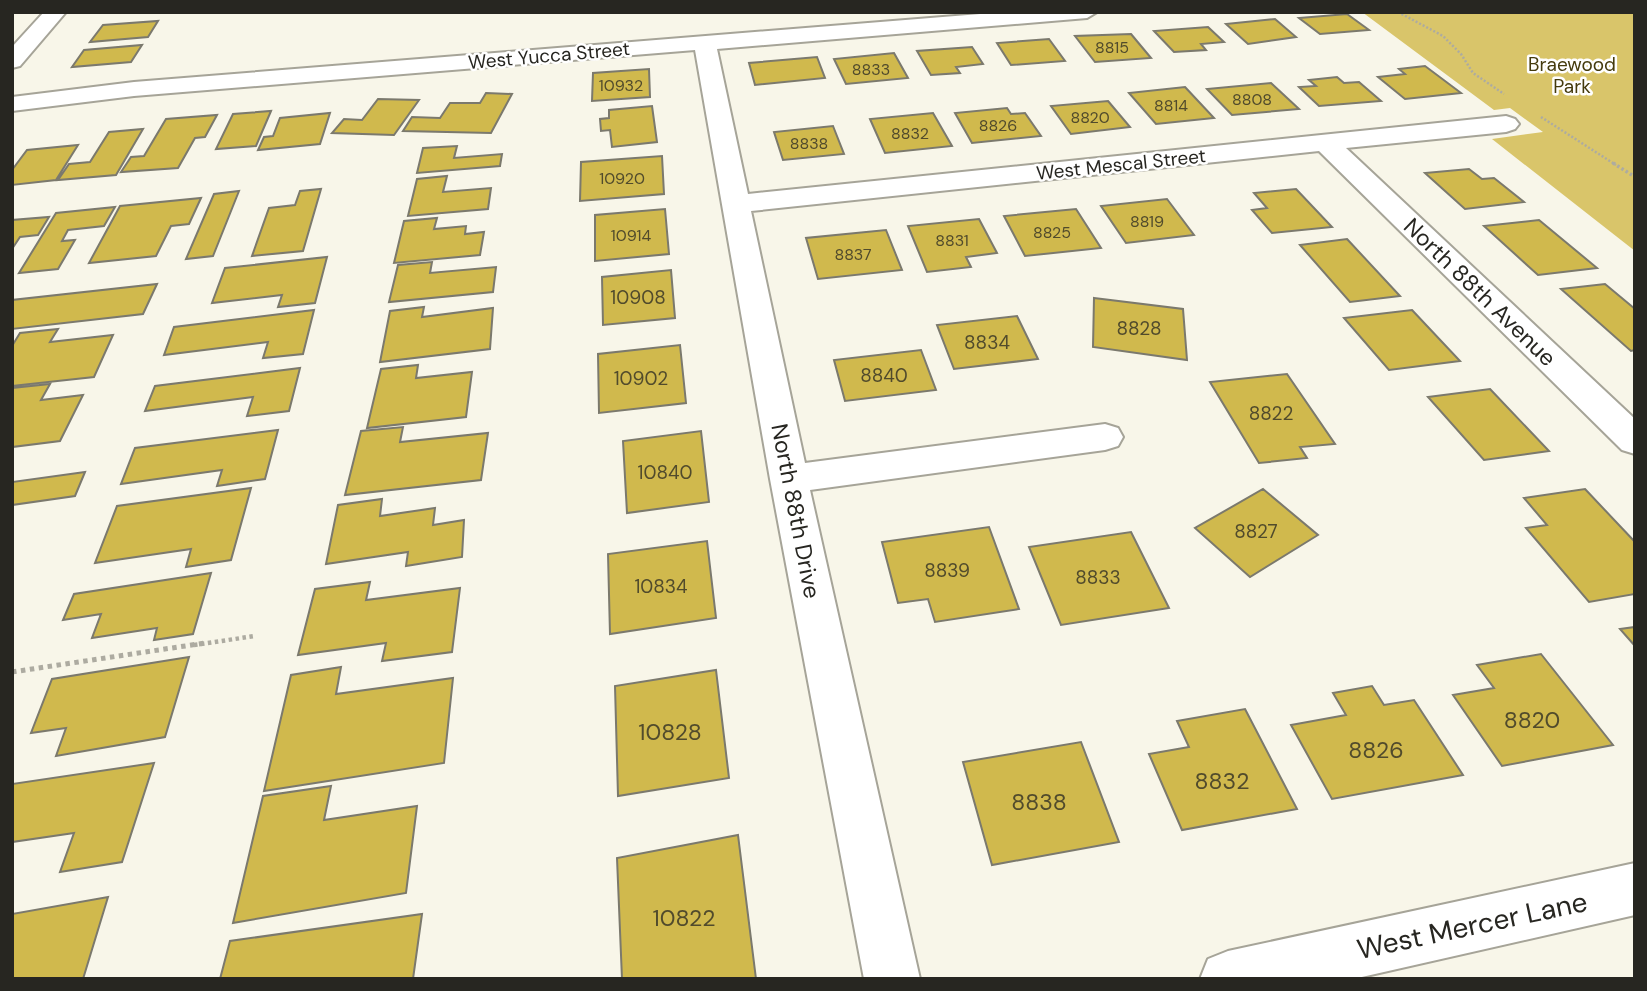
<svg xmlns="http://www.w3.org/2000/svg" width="1647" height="991" font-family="'DM Sans',sans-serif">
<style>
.green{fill:#d9c56a}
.building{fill:#d0b94d;stroke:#7b796d;stroke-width:2}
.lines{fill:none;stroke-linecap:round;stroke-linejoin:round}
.minor-casing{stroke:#a6a498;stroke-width:4}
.path-far3{stroke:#adaba1;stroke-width:2.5;stroke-dasharray:2 2;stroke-linecap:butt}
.path-far2{stroke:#adaba1;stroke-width:3.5;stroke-dasharray:2.5 2.5;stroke-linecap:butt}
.path-far1{stroke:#adaba1;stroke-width:4.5;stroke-dasharray:3.5 3.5;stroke-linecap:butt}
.path{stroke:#adaba1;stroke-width:5;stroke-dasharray:4.5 4.5;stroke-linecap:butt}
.minor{fill:#fff;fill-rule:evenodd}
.labels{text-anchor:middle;stroke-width:5;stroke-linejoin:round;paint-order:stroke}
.far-number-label{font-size:16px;fill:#514b2c}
.far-street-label{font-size:19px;fill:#272621;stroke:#fff}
.far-park-label{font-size:19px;fill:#453b0d;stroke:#fff}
.number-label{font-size:19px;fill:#514b2c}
.street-label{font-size:23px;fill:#272621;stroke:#fff}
.near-number-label{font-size:23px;fill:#514b2c}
.near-street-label{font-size:28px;fill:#272621;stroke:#fff}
</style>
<rect width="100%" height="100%" fill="#f8f6e9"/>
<!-- green -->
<path class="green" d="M1362 12H1635V251L1492 139 1543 132 1510 108 1494 110Z"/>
<!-- building -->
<path class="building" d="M1347 14 1369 30 1320 34 1299 18Z
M1275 19 1296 37 1248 44 1226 24Z
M158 21 148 37 90 42 103 25Z
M1208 27 1224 42 1201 44 1206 50 1174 52 1154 31Z
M1131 34 1151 58 1095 62 1075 36Z
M1049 39 1065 61 1011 65 997 43Z
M142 45 131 62 72 67 84 50Z
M972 47 983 64 956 67 960 73 931 75 917 51Z
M894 53 908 78 846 84 834 59Z
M817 57 825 78 755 85 749 63Z
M1425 66 1461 93 1405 99 1378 77 1405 74 1399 69Z
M649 69 650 97 592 101 593 73Z
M1337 77 1344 83 1359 82 1381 101 1319 106 1299 87 1316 86 1309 80Z
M1271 83 1299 109 1232 115 1207 89Z
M1185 87 1214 118 1156 124 1129 93Z
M486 93 512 94 491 133 403 131 412 117 440 118 450 103H480Z
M378 99 419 100 394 135 332 133 344 119 362 120Z
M1108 101 1130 127 1071 134 1051 106Z
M652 106 657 142 612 147 610 130 601 131 600 119 609 118V110Z
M1007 108 1011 114 1025 113 1041 136 972 143 955 113Z
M271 111 256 146 216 149 233 114Z
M330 113 320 144 258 150 264 137 273 136 280 118Z
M933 113 952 146 885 153 870 119Z
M217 115 205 137 195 138 178 168 121 172 131 157 144 156 166 119Z
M833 126 844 154 783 160 774 132Z
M143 129 116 175 58 180 69 164 90 162 109 132Z
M78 145 56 180 12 185V170L27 150Z
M457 146 454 158 502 154 500 166 417 173 423 148Z
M662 156 664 194 580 201 581 162Z
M1469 169 1482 179 1494 178 1524 202 1465 209 1425 173Z
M447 176 443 192 491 188 488 209 408 216 417 179Z
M321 189 303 251 252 256 269 208 295 205 300 191Z
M1296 189 1332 227 1272 233 1252 210 1267 208 1254 193Z
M239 191 213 256 186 259 214 194Z
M201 198 189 224 171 226 156 256 89 263 120 206Z
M1167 199 1194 235 1126 243 1101 206Z
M115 207 104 226 68 230 62 241 75 240 58 269 19 273 56 213Z
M665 209 669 254 595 261V215Z
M1076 209 1101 248 1025 256 1004 216Z
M49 217 38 235 20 237 12 249V220Z
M437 218 434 229 466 226 465 234 484 232 480 255 394 263 404 221Z
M979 219 997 253 966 257 971 267 927 272 908 226Z
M1539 220 1597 268 1538 275 1484 226Z
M886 230 902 270 818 279 806 238Z
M1347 239 1400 296 1350 302 1300 245Z
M327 257 315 303 278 307 282 295 212 303 225 268Z
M432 262 430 273 496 267 493 292 389 302 398 265Z
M671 270 675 318 603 325 602 277Z
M157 284 143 314 12 329V300Z
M1605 284 1635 309V350L1631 351 1561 289Z
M1094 298 1183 309 1187 360 1093 347Z
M424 307 422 317 493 308 490 349 380 362 390 311Z
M314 310 303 354 263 358 268 342 164 355 174 327Z
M1412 310 1460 361 1389 370 1344 318Z
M1017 316 1038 359 954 369 937 325Z
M58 329 50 342 113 335 94 377 12 386V346L20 333Z
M680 345 686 403 599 413 598 354Z
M921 350 936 390 845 401 834 360Z
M418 365 416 378 472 372 466 417 367 428 381 369Z
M300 368 289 411 247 416 253 397 145 411 155 386Z
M1287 374 1335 444 1300 447 1307 458 1259 463 1210 382Z
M50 384 41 400 83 395 60 441 12 447V388Z
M1490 389 1549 451 1484 460 1428 397Z
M403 427 400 442 488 433 481 480 345 495 361 431Z
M278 430 265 479 217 486 222 470 121 484 135 448Z
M701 431 709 502 627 513 623 441Z
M85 472 75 496 12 505V482Z
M251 488 231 560 186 567 191 549 95 563 117 506Z
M1263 489 1318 535 1250 577 1195 528Z
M1585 489 1635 542V594L1589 602 1526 528 1547 525 1524 498Z
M382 499 380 516 435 508 433 525 464 520 462 557 406 566 408 552 326 564 338 505Z
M989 527 1019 609 935 622 928 599 898 603 882 542Z
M1131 532 1169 608 1061 625 1029 547Z
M707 541 716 618 610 634 608 554Z
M211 573 193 634 154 640 157 628 92 638 101 614 63 620 74 594Z
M370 582 366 600 460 588 452 652 382 661 386 643 298 655 315 589Z
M1635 627V646L1620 629Z
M1541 654 1613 745 1502 766 1453 695 1494 688 1477 665Z
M189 657 165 737 56 756 66 728 31 733 52 679Z
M341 667 336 694 453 678 444 763 264 791 291 675Z
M716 670 729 778 618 796 615 686Z
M1372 686 1384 705 1414 700 1463 775 1332 799 1291 725 1346 715 1333 693Z
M1245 709 1297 809 1182 830 1149 754 1189 747 1177 721Z
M1081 742 1119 842 992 865 963 762Z
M154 763 122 862 60 872 74 833 12 842V784Z
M331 786 324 820 417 806 406 893 233 923 263 796Z
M738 835 756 979H622L617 858Z
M108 897 83 979H12V914Z
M422 914 413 979H220L230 941Z"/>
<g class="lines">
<!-- minor casing -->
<g class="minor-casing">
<path id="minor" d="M44 12H66L20 66 12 68V47Z
M1005 12H1097L1087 18 717 49 748 194 1506 116 1515 119 1519 124 1515 129 1506 132 1346 148 1635 419V454L1622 450 1319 151 751 211 805 463 1105 424 1118 428 1123 437 1118 446 1105 450 810 490 920 979H864L770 479 695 50 134 96 12 111V97L134 82Z
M1635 863V915L1353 979H1200L1208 959 1228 951Z"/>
</g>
<!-- path-far3 -->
<path class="path-far3" d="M1398 12 1443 36 1461 54 1473 73 1504 94
M1541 117 1616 165"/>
<!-- path-far2 -->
<path class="path-far2" d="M1613 163 1635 177"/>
<!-- path-far1 -->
<path class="path-far1" d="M194 645 255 636"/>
<!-- path -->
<path class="path" d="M12 672 205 643"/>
<!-- minor -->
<use href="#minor" class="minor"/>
</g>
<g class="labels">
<!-- far-number labels -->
<g class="far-number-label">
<text x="1112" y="53">8815</text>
<text x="871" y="75">8833</text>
<text x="621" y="91">10932</text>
<text x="1252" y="105">8808</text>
<text x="1171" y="111">8814</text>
<text x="1090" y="123">8820</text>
<text x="998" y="131">8826</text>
<text x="910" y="139">8832</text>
<text x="809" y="149">8838</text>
<text x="622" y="184">10920</text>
<text x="1147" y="227">8819</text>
<text x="1052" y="238">8825</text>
<text x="631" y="241">10914</text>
<text x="952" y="246">8831</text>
<text x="853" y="260">8837</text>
</g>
<!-- far-street labels -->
<g class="far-street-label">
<text transform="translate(549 55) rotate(-5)" y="7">West Yucca Street</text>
<text transform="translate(1121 164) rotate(-6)" y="7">West Mescal Street</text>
</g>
<!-- far-park labels -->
<g class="far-park-label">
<text x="1572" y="71">Braewood<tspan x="1572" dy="22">Park</tspan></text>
</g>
<!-- number labels -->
<g class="number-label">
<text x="638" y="304">10908</text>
<text x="1139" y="335">8828</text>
<text x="987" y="349">8834</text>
<text x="884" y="382">8840</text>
<text x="641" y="385">10902</text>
<text x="1271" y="420">8822</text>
<text x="665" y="479">10840</text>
<text x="1256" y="538">8827</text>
<text x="947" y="577">8839</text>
<text x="1098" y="584">8833</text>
<text x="661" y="593">10834</text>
</g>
<!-- street labels -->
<g class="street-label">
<text transform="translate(1480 292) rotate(44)" y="8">North 88th Avenue</text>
<text transform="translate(796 511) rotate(79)" y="8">North 88th Drive</text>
</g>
<!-- near-number labels -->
<g class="near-number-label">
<text x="1532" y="728">8820</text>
<text x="670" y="740">10828</text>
<text x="1376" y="758">8826</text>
<text x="1222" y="789">8832</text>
<text x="1039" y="810">8838</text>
<text x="684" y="926">10822</text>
</g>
<!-- near-street labels -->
<g class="near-street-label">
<text transform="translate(1472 925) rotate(-12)" y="10">West Mercer Lane</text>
</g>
</g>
<!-- border -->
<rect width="1647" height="991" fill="none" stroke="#272621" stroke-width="28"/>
</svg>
